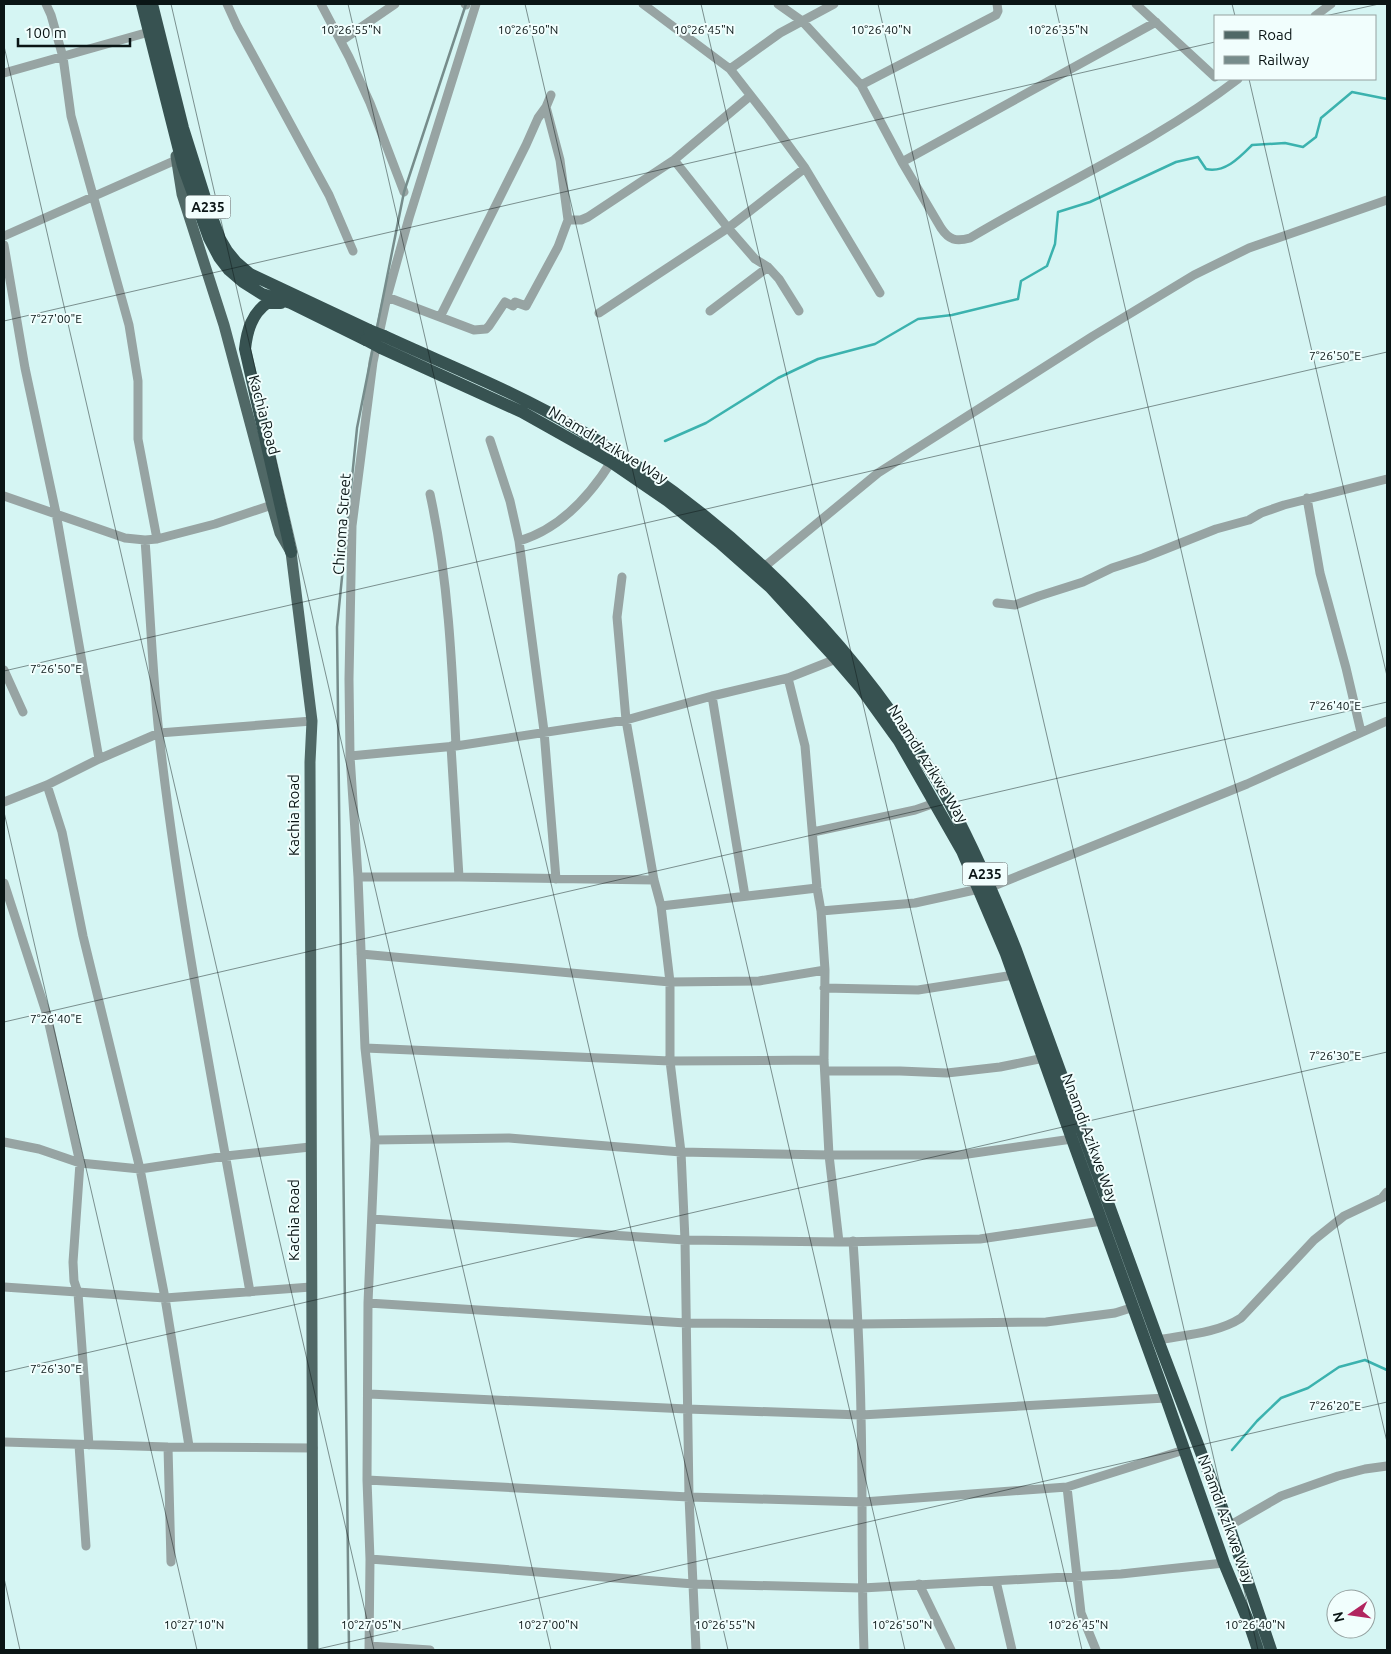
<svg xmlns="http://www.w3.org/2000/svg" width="1391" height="1654" font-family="Ubuntu,sans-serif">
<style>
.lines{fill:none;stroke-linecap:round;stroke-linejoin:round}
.stream{stroke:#3bb2ae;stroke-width:2.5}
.minor{stroke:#97a4a3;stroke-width:9}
.major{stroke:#506866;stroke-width:11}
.highway{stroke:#375251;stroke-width:12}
.rail{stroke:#768c8b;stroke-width:2.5}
.highway-bridge{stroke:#375251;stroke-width:12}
.ticks{fill:none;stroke:#0a1515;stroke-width:1;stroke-opacity:0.45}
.labels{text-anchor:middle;stroke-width:4;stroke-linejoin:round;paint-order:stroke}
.shield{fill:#f1fefd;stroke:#4f5b5b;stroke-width:1}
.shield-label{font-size:14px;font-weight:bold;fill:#0a1515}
.street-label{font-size:15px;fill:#0a1515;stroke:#f1fefd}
.ticks-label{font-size:12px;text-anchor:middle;fill:#0a1515;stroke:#f1fefd;stroke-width:4;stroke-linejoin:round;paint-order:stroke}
</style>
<rect width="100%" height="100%" fill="#d5f5f3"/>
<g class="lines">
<!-- stream -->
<path class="stream" d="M665 441 706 423 778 378 818 359 875 344 918 319 952 315 1018 299 1021 281 1047 266 1055 244 1058 212 1090 202 1176 162 1198 157 1206 169C1225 173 1239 158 1252 145L1285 143 1303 147 1316 137 1321 118 1352 92 1387 99
M1232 1450 1257 1421 1281 1398 1308 1388 1339 1367 1365 1360 1387 1370"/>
<!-- minor -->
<path class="minor" d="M46 4 51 15 63 57 71 116 129 325 138 381V439L157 539
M227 4 237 26 329 195 353 251
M321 4 349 57 370 103 404 192
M465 4 466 5
M643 4 730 69 769 119 805 168 880 293
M778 4 802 21 861 85 902 162 941 228C949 240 956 242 970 238 1059 185 1156 142 1238 79
M1136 4 1215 77
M1315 16 1331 4
M341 41 395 4
M730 69 780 33 834 4
M4 73 149 32
M861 85 996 15 998 11 997 4
M551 95 546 107 560 160 568 220
M674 160 728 228 755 259 768 267 779 279 799 311
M902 162 1156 22
M4 236 176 160
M4 245 25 368 56 513 99 759
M387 297 474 330 486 329 489 326 505 302 513 306 515 302 526 306 558 247 568 220H581L588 217 674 160 750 96
M710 311 768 267
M599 313 728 228 805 168
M440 317 526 145 538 118 546 107
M490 440 510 501 519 541 544 731 556 879
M430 494C448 576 452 661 456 746
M4 496 125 538 145 540 157 539 215 524 272 505
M1307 498 1320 573 1346 668 1361 732
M145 540C150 605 152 670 159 734 180 921 217 1106 250 1292
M519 541C560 529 589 497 611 462
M764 567 878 473 1093 336 1194 275 1249 248 1387 200
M622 577 617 617 626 720 654 880 661 906 670 982V1061L681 1152 685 1240 689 1497 696 1650
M997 603 1015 605 1039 596 1083 582 1112 568 1143 558 1216 529 1249 520 1261 513 1284 505 1387 479
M4 670 23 712
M788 678 805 746 817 888 821 911 825 970 824 1060 829 1155 839 1242
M712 696 745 896
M451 746 459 877
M350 756 456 746 626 720 712 696 788 678 836 659
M47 785 62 832 83 936 140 1169 165 1298 189 1446
M4 802 47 785 99 759 159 733 312 721
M813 832 915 810 935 803
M358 877H459L654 880
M4 883 47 1015 80 1163 73 1262 74 1281 78 1293 89 1445
M991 887 1247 784 1387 721
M661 906 817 888
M821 911 915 903 979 889
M361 954 670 982 759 981 825 970
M824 988 918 990 1014 975
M365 1048 670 1061 824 1060
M825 1071H900L947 1073 1000 1067 1044 1058
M375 1140 509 1138 681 1152 829 1155H961L1072 1139
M4 1142 39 1149 80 1163 140 1169 226 1156 310 1147
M372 1219 685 1240 839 1242 980 1239 1102 1221
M853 1241C857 1299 860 1357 861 1415 863 1493 861 1572 864 1650
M4 1287 165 1298 311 1287
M368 1303 686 1323 859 1324 1046 1322 1115 1313 1134 1307
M1158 1340C1185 1335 1218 1333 1241 1318L1314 1240 1344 1216 1382 1198 1387 1192
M369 1394 687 1409 861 1415 1166 1398
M4 1442 168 1447 313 1448
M79 1445 86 1546
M168 1447 171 1562
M367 1480 689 1497 863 1502 1067 1487 1184 1450
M1067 1487 1081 1613 1096 1650
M1229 1526 1281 1496 1338 1476 1365 1469 1387 1466
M370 1559 694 1584 862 1588 1121 1574 1224 1563
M996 1581 1012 1650
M919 1584 951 1650
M369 1646 430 1650
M369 1650 370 1559 367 1480 368 1303 375 1140 365 1048 358 877 350 756 349 679 352 526 373 362 387 297 409 218 476 4"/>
<!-- major -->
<path class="major" d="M176 156 182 194 224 325 272 505 280 533 291 552 312 721 310 762 313 1650"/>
<!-- highway -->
<path class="highway" d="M142 4 183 166 209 238 219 257 229 270 243 282 262 294 291 303 366 340
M152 4 183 128 206 201 220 239 227 251 236 262 250 274 369 330
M281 303H267C252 314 247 330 245 349L291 552
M384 336C449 366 516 392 578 429 710 506 824 611 909 738 923 758 937 779 948 800 974 849 996 899 1016 950L1158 1340 1229 1526 1271 1650
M381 348 522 412 611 462 668 501 719 542 770 587 836 659 860 687 899 741 962 851 1006 954 1072 1139 1166 1398 1224 1563 1249 1623 1258 1650"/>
<!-- rail -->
<path class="rail" d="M349 1650 337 627 357 428 404 192 466 4"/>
<!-- highway-bridge -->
<path class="highway-bridge" d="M369 330 384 336
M366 340 381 348"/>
</g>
<!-- ticks -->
<path class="ticks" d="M171 4 551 1650M348 4 728 1650M525 4 905 1650M701 4 1082 1650M878 4 1258 1650M1055 4 1387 1442M1232 4 1235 16M1325 16 1379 4M4 46 374 1650M1249 79 1387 676M4 321 1215 42M4 671 1387 352M4 812 197 1650M4 1022 1387 702M4 1372 1387 1052M4 1578 20 1650M314 1650 1387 1402"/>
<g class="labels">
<!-- shield labels -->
<g class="shield">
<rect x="185.5" y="195.5" width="45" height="23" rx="4"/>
<rect x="962.5" y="862.5" width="45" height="23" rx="4"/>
</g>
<g class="shield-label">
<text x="208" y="212">A235</text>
<text x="985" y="879">A235</text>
</g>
<!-- street labels -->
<g class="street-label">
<text transform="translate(264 415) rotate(75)" y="5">Kachia Road</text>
<text transform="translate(608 445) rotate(31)" y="5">Nnamdi Azikwe Way</text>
<text transform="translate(342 524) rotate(-86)" y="5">Chiroma Street</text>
<text transform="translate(928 764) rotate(58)" y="5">Nnamdi Azikwe Way</text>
<text transform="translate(294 815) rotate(-90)" y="5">Kachia Road</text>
<text transform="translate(1090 1138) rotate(70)" y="5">Nnamdi Azikwe Way</text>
<text transform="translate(294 1220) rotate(-90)" y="5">Kachia Road</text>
<text transform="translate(1226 1519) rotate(70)" y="5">Nnamdi Azikwe Way</text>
</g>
</g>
<g class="ticks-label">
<text x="351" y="34">10°26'55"N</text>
<text x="528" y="34">10°26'50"N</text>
<text x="704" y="34">10°26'45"N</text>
<text x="881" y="34">10°26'40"N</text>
<text x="1058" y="34">10°26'35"N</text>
<text x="56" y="323">7°27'00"E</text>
<text x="1335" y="360">7°26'50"E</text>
<text x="56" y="673">7°26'50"E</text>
<text x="1335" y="710">7°26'40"E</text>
<text x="56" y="1023">7°26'40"E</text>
<text x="1335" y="1060">7°26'30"E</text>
<text x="56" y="1373">7°26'30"E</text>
<text x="1335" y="1410">7°26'20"E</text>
<text x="194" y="1629">10°27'10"N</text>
<text x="371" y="1629">10°27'05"N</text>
<text x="548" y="1629">10°27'00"N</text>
<text x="725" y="1629">10°26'55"N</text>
<text x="902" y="1629">10°26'50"N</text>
<text x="1078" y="1629">10°26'45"N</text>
<text x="1255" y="1629">10°26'40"N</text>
</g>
<!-- border -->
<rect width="1391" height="1654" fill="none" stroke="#0a1515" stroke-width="10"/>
<!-- legend -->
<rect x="1214" y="15" width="162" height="65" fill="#f1fefd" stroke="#95a1a0"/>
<rect x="1224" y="31" width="25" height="8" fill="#506866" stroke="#95a1a0"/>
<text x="1258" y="40" font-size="15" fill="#0a1515">Road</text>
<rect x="1224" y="56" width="25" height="8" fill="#768c8b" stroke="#95a1a0"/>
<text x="1258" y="65" font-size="15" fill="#0a1515">Railway</text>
<!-- north arrow -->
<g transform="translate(1351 1614) rotate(257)"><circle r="24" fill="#f1fefd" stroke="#95a1a0"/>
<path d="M0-4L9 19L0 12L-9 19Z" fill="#b1255f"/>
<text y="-8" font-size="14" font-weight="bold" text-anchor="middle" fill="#0a1515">N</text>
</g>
<!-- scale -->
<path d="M18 38v8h112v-8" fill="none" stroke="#0a1515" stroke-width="2.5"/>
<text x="25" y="38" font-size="15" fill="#0a1515" stroke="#f1fefd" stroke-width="4" paint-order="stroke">100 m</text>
</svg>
